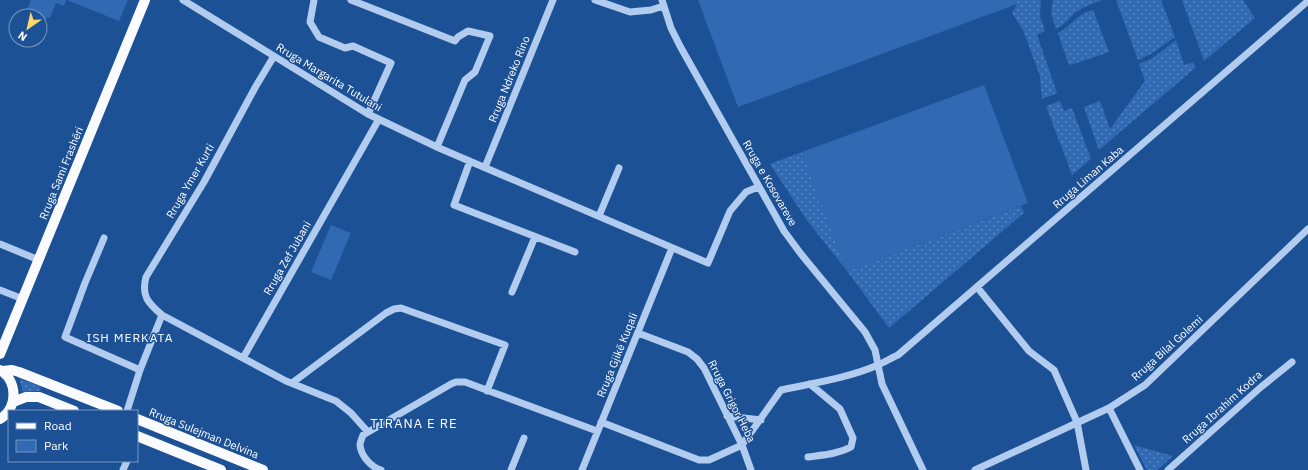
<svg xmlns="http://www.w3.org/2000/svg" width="1308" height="470" font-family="'IBM Plex Sans',sans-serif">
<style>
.green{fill:url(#green-dots)}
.pitch{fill:#316ab3}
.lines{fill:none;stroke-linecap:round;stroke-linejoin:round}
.minor{stroke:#b1ccef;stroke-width:7}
.major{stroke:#f9fbff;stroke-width:10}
.labels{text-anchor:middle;stroke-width:3;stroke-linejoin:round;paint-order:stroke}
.street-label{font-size:11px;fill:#fff;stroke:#1d5196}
.neighbourhood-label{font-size:12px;letter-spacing:1px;fill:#fff;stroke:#1d5196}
.quarter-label{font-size:13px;letter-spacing:1px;fill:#fff;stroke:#1d5196}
</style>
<defs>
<pattern id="green-dots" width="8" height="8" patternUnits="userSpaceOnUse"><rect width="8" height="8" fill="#316ab3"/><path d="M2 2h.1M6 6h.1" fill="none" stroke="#5a88c2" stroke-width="1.8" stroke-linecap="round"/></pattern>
</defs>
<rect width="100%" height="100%" fill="#1d5196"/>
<!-- green -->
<path class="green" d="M1016 0H1041L1040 16 1045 31 1037 35 1057 93 1042 99 1040 76 1023 30 1012 13 1017 4Z
M1053 0H1102C1093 3 1084 7 1076 12 1069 18 1065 25 1056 29L1051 13Z
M1116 0H1161L1175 37 1151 54 1138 60Z
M1182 0H1243L1255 18 1204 61Z
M1093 10 1109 52 1071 65 1068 63 1058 33C1071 26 1078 13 1093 10Z
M1176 40 1184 65 1193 62 1195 68 1099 150 1084 107 1100 101 1110 129 1145 81 1139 64 1153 58Z
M1060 101 1064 111 1072 108 1091 159 1072 175 1046 106Z
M802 152 847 271 1021 206 1024 213 889 328 847 271 806 219 770 164Z
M20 379 41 387 40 391 23 392 20 382Z
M1134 445 1173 456 1157 470H1147Z"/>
<!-- pitch -->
<path class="pitch" d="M31 0H66L64 6 56 3 50 18 47 17 40 34V16H24Z
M67 0H128L119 21Z
M698 0H1016L1017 4 738 107Z
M984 85 1028 203 847 271 802 152Z
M331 225 351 233 331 280 311 272Z"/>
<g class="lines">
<!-- minor -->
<path class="minor" d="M183 0 368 114 439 148 708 263 730 211 746 192 758 187
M314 0 310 22 319 37 345 48 353 46 391 63 368 114
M351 0 455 41 458 37 468 31 490 36 475 72 465 80 437 147
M595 0 630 12 651 10 663 6
M662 0 671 28 680 46 784 231 801 254 865 332 875 350 882 384 923 470
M274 56 256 86 204 182 146 277C141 296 148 303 162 315L286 381 336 401 351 413 368 432
M470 161 454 205 575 252
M485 167 553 0
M599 216 619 168
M104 238 85 283 65 337 140 370
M0 244 39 260
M977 287 1029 351 1054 370 1077 422 1086 470
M0 290 23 299
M512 292 535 237
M638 333 688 352 697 359 704 368 742 445 751 470
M243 358 379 119
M292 383 386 313 394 309 401 308 505 345 487 391
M1109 408 1140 470
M127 411 140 370 162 315
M727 416 761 420
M601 422 699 460H709L742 445 781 390C814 383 848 378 878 365 885 362 891 358 898 355L1308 1
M808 457C823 455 838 454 851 447L853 438 840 409 810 384
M123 470 127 461
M381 470C371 467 361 456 360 445 360 442 362 438 363 435L451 384 456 382H465L597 431
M511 470 524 438
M582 470 672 248
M975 470 1109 408 1145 385 1308 229
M1168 470 1261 387 1292 362"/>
<!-- major -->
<path class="major" d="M0 354 145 0
M0 370C18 381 18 408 0 419
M3 371 12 370 19 372 118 411
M13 402 26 397H39L74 411
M137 419 263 470
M137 436 221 470"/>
</g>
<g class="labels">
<!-- street labels -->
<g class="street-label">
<text transform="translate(329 77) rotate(31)" y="4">Rruga Margarita Tutulani</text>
<text transform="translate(509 79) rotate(-68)" y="4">Rruga Ndreko Rino</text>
<text transform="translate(61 173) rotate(-68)" y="4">Rruga Sami Frashëri</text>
<text transform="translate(1088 177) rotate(-41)" y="4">Rruga Liman Kaba</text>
<text transform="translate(190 181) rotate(-60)" y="4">Rruga Ymer Kurti</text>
<text transform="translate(770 183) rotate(60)" y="4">Rruga e Kosovareve</text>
<text transform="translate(287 258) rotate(-60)" y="4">Rruga Zef Jubani</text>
<text transform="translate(1167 348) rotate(-42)" y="4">Rruga Bilal Golemi</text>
<text transform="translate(617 355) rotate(-68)" y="4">Rruga Gjikë Kuqali</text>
<text transform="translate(732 401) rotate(63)" y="4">Rruga Grigor Heba</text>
<text transform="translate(1222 407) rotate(-42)" y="4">Rruga Ibrahim Kodra</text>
<text transform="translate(204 433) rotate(22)" y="4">Rruga Sulejman Delvina</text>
</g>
<!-- neighbourhood labels -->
<g class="neighbourhood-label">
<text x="130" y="342">ISH MERKATA</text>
</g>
<!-- quarter labels -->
<g class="quarter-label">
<text x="414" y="428">TIRANA E RE</text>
</g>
</g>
<!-- legend -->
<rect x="8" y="410" width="130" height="52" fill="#1d5196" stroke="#7797c0"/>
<rect x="16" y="423" width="20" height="6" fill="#f9fbff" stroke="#7797c0"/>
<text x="44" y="430" font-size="12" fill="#ffffff">Road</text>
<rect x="16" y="440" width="20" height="12" fill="#316ab3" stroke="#7797c0"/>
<text x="44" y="450" font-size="12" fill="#ffffff">Park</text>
<!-- north arrow -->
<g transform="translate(28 28) rotate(214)"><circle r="19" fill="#1d5196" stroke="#7797c0"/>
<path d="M0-3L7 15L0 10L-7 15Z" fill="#fed66f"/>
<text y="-6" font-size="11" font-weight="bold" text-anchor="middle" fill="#ffffff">N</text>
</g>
</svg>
